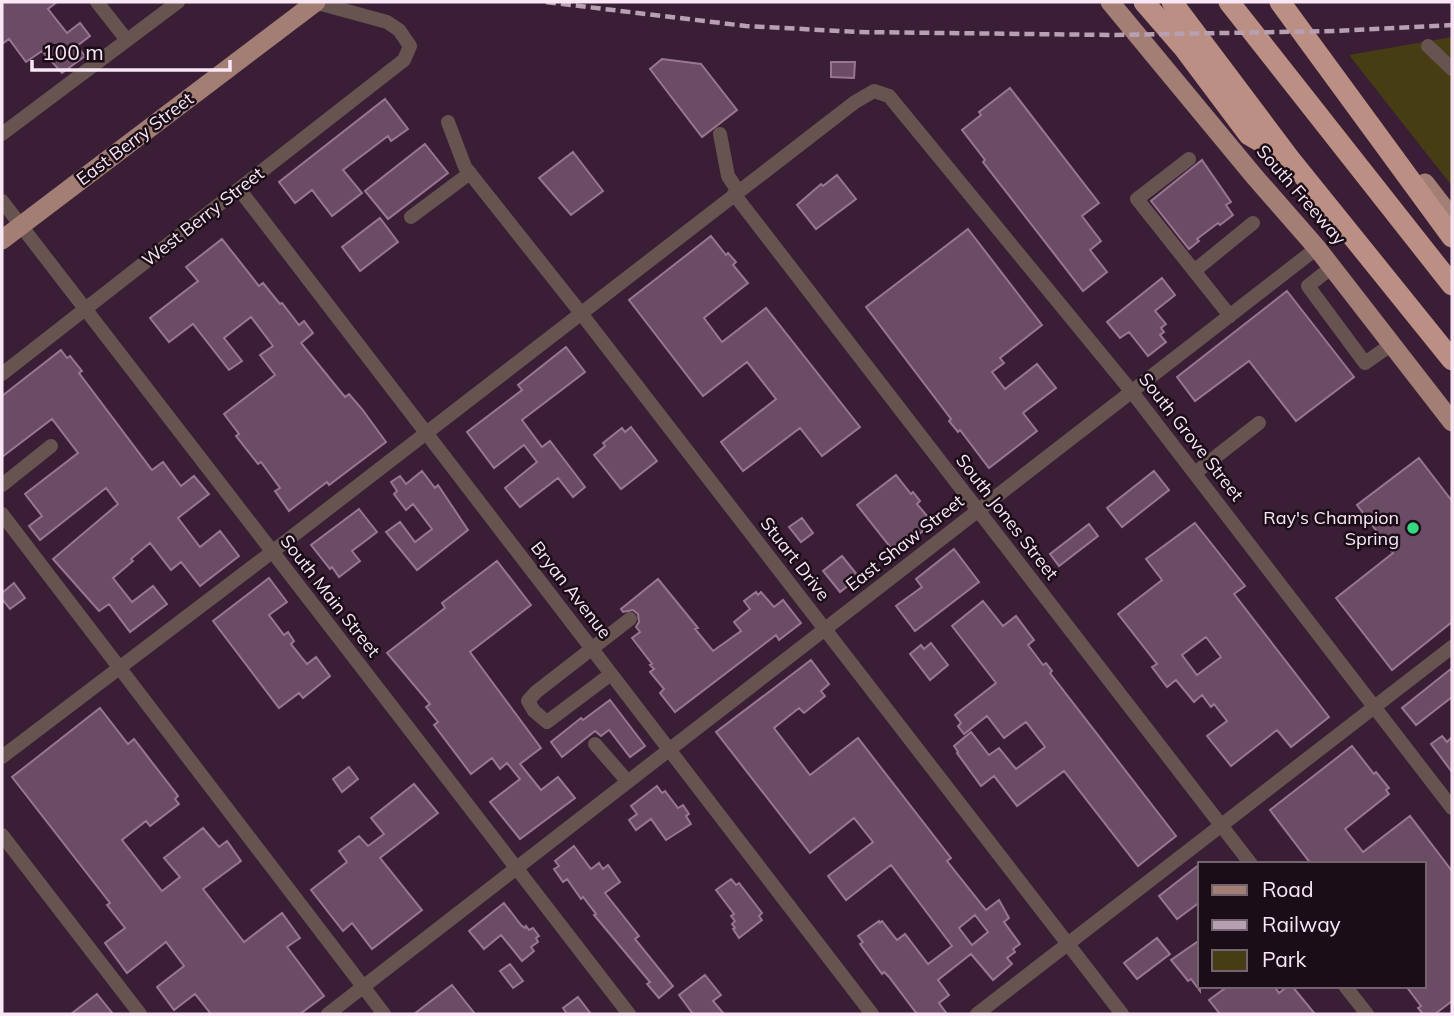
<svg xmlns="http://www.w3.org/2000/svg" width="1454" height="1016" font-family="Mulish,sans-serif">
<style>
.green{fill:#473d15}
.building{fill:#6c4c65;stroke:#987691;stroke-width:2;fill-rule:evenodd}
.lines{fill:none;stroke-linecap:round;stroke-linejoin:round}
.minor{stroke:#675450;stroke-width:14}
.major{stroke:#a37e75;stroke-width:19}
.highway{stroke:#bb8f84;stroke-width:21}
.rail{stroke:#b6a0b2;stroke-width:4.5;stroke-dasharray:10 5;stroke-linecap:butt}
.major-bridge{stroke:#a37e75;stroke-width:19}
.poi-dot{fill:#35d881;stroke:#1a0d17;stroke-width:2.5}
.labels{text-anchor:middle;stroke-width:5;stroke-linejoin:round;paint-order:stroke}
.street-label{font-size:18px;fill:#fae7f6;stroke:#1a0d17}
.poi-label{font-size:18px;fill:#fae7f6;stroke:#1a0d17;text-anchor:end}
</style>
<rect width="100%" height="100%" fill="#3a1e35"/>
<!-- green -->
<path class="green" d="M1452 37V186L1349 55Z"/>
<!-- building -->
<path class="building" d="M2 2H57L48 9 67 33 80 23 90 36 77 46 85 56 62 73 42 51 26 62 9 39 2 44Z
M662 59 701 64 737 110 702 137 650 69Z
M831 62H855L854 78 831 77Z
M1010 88 1099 203 1082 216 1101 241 1090 250 1107 272 1083 291 983 162 985 160 962 130 981 115 979 112Z
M385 99 408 129 391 141 388 136 343 170 362 193 332 216 312 190 295 203 279 182Z
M425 144 448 173 388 219 365 191Z
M573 152 603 191 571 215 539 178Z
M1202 160 1231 202 1226 205 1233 215 1220 225 1218 223 1197 239 1199 241 1189 249 1151 201Z
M837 175 856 199 816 229 797 205 821 184 823 186Z
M380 218 398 242 360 271 342 247Z
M968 229 1042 325 1000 358 1004 363 992 372 1005 389 1037 364 1056 388 1023 413 1037 431 989 468 960 430 958 432 949 421 951 419 866 307Z
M711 236 726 255 728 253 736 262 733 265 748 283 704 318 722 342 766 308 860 427 822 456 800 428 743 471 721 442 776 399 747 362 703 396 629 300Z
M222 239 259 286 263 283 280 304 282 303 299 325 304 321 313 333 301 343 345 397 349 394 362 409 386 442 329 485 327 482 289 511 275 491 280 488 261 462 258 464 236 436 239 434 224 414 275 375 260 355 273 346 251 317 224 338 242 361 229 370 193 324 169 342 150 318 198 281 186 267Z
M1162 278 1175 295 1155 311 1166 324 1161 328 1164 332 1160 335 1166 342 1148 356 1129 332 1120 338 1107 322Z
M1287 291 1354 377 1296 421 1249 361 1195 401 1177 377Z
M566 347 585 372 522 420 542 447 550 441 585 487 573 497 558 478 520 507 505 488 537 462 524 445 494 468 467 432 522 390 518 385Z
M61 350 67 358 70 356 82 371 79 373 152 470 163 462 181 486 194 476 209 494 178 518 200 547 220 531 239 556 200 586 181 562 171 570 150 543 131 559 133 561 113 578 132 602 153 586 167 604 130 632 109 604 99 611 53 559 118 504 106 488 40 540 29 526 42 516 25 494 78 453 52 419 2 457V396Z
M631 427 657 461 621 489 594 455 605 446 603 443 622 428 625 432Z
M1419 458 1452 501V622L1392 670 1336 598 1393 553 1357 505Z
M422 471 435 488 438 485 468 530 417 570 386 532 400 522 415 542 432 529 413 504 406 510 394 494 397 491 391 482 400 476 406 484Z
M1154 471 1169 490 1122 527 1107 508Z
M896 475 911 494 913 492 920 501 917 504 933 523 895 553 857 505Z
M359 509 377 532 352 551 360 561 339 577 332 567 330 569 311 545Z
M802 518 813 533 801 542 789 527Z
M1195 523 1245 586 1234 594 1329 717 1291 747 1277 730 1231 766 1207 736 1227 721 1214 704 1211 707 1202 695 1194 702 1176 680 1167 687 1152 667 1157 664 1118 614 1162 580 1146 559ZM1206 637 1221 657 1197 675 1182 655Z
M1089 524 1098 536 1059 566 1050 554Z
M954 549 979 582 915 631 896 606 922 587 916 579Z
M842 556 859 577 840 592 823 571Z
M497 561 531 605 470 652 541 748 520 764 541 790 558 777 575 798 520 839 490 802 520 779 507 763 500 769 492 758 471 774 434 725 438 722 426 707 430 704 387 653 445 608 442 603Z
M269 578 287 602 269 615 284 635 288 632 294 641 291 644 307 664 316 657 330 676 303 698 299 693 279 708 213 621Z
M658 579 698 628 695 629 713 651 741 631 734 622 750 609 744 601 756 592 758 595 761 592 774 607 783 600 801 623 779 640 776 635 675 712 660 693 664 689 650 672 654 669 650 665 652 664 632 638 640 632 636 627 639 622 638 614 633 610 623 612 621 609Z
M14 583 25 598 10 609 2 599V593Z
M983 601 1003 626 1016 616 1034 640 1028 645 1043 665 1046 663 1052 671 1050 673 1176 836 1138 866 1064 771 1017 806 994 776 981 786 957 753 958 752 954 746 971 732 989 755 999 748 1016 769 1045 747 1026 722 1004 738 987 716 964 734 958 726 961 723 955 715 996 683 952 626Z
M931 643 948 665 930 680 910 654 921 645 924 649Z
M811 660 829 684 821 691 825 696 804 713 799 708 774 728 810 775 858 738 951 858 947 861 986 910 999 900 1009 918 1004 922 1020 944 1013 949 1015 952 1007 958 1012 964 993 980 971 954 938 980 949 995 939 1003 947 1014H917L889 977 884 972 882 974 860 944 863 942 858 936 879 921 880 923 882 921 897 940 905 934 928 964 952 946 891 865 846 900 828 876 873 842 854 818 810 853 716 732ZM975 915 988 932 972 945 959 928Z
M1452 668V697L1416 725 1402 708Z
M610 700 645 746 630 757 609 730 601 736 595 731 562 757 551 742 581 718 583 720Z
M100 708 128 744 134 739 178 796 175 799 179 804 150 826 146 821 122 840 162 891 180 877 164 858 203 828 219 847 227 841 241 861 203 889 244 942 282 913 300 938 287 947 324 996 300 1014H211L195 994 174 1010 157 987 184 966 166 942 127 973 105 943 125 928 107 905 110 903 12 777Z
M1442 736 1447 742 1452 737V772L1431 744Z
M1352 746 1374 774 1376 772 1389 788 1386 790 1389 794 1345 829 1363 852 1410 816 1452 871V1001L1435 1014H1423L1418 1008 1421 1006 1406 986H1424V864H1311L1270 810Z
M349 767 358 779 342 792 333 779Z
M414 784 438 813 380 858 422 910 372 949 352 923 343 931 311 890 347 862 339 851 359 836 368 846 384 834 371 818Z
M657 786 662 793 665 791 678 808 683 805 689 814 686 816 691 824 666 840 651 819 636 830 629 820 637 814 631 806Z
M574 846 591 869 599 863 603 869 608 865 620 882 605 893 639 936 635 939 673 986 659 998 647 984 650 982 594 915 596 914 583 897 581 899 567 879 563 882 554 869 559 866 555 861Z
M1200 864V902L1177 919 1159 896Z
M731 879 736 885 739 883 762 913 759 916 762 920 739 938 733 929 735 928 732 924 735 921 731 916 734 914 716 890Z
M504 903 521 925 525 928 526 926 529 930 533 928 539 936 536 938 538 942 531 947 534 951 522 961 501 935 484 949 469 931Z
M1157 938 1170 954 1137 979 1124 963Z
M1200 940V991L1191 979 1188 981 1171 960Z
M510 964 523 981 513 988 500 971Z
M705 975 721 995 713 1001 724 1014H693L679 995Z
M452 985 475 1014H414Z
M1228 986H1274L1279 993 1288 986H1292L1315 1014H1220L1209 1000Z
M97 994 113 1014H71Z
M578 997 591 1014H567L563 1008Z"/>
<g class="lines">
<!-- minor -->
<path class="minor" d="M97 2 126 39
M1428 46 1452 69
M448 122 465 167 580 312 1122 1014
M2 134 178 2
M720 134 728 176 738 191
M1189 159 1137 199 1230 316
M239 189 872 1014
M734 194 1251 864
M2 201 629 1014
M411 217 470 173
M1332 267 1308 286 1365 363 1392 344
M1194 271 1253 223
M2 374 404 60 410 46 399 30 387 22 314 2
M1195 473 1259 423
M2 485 51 446
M2 514 384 1014
M611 674 547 722 534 711 528 701 536 692 630 619
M595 744 628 782
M2 757 272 552 855 102 874 91 889 96 1132 392 1452 808
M2 835 140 1014
M1345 986 1367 1014
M328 1014 1317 248
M977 1014 1452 647"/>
<!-- major -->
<path class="major" d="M1110 2 1254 176 1317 248 1452 422
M1425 183 1452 218
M2 240 275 33"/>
<!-- highway -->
<path class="highway" d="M1144 2 1183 47 1249 135 1282 154
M1172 2 1290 159 1452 360
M1229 2 1452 285
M1280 2 1452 237"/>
<!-- rail -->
<path class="rail" d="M546 2 746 26 858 32 1112 35 1335 31 1452 25"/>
<!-- major-bridge -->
<path class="major-bridge" d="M275 33 316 2"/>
</g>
<!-- markers -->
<circle class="poi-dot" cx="1413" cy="528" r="7"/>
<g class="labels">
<!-- street labels -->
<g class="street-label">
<text transform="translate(135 139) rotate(-37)" y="6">East Berry Street</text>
<text transform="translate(1301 195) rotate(49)" y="6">South Freeway</text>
<text transform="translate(203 217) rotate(-38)" y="6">West Berry Street</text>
<text transform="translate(1191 437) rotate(52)" y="6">South Grove Street</text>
<text transform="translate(1007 517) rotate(52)" y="6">South Jones Street</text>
<text transform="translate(905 543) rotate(-38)" y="6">East Shaw Street</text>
<text transform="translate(795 559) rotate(52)" y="6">Stuart Drive</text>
<text transform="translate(571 590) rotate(52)" y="6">Bryan Avenue</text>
<text transform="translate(330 596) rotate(52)" y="6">South Main Street</text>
</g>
<!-- poi labels -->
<g class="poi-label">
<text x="1399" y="524">Ray's Champion<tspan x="1399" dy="21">Spring</tspan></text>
</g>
</g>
<!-- border -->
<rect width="1454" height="1016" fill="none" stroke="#fae7f6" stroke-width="7"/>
<!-- legend -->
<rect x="1198" y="862" width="228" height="126" fill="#1a0d17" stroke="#746470" stroke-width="2"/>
<rect x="1212" y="885" width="35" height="10" fill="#a37e75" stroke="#746470" stroke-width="2"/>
<text x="1262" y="897" font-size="21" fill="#fae7f6">Road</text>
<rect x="1212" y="920" width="35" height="10" fill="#b6a0b2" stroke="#746470" stroke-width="2"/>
<text x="1262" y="932" font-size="21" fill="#fae7f6">Railway</text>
<rect x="1212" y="950" width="35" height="21" fill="#473d15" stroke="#746470" stroke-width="2"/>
<text x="1262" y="967" font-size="21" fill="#fae7f6">Park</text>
<!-- scale -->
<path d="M32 60v10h198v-10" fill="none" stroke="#fae7f6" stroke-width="3.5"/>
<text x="42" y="60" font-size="21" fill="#fae7f6" stroke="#1a0d17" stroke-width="5" paint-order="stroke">100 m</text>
</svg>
